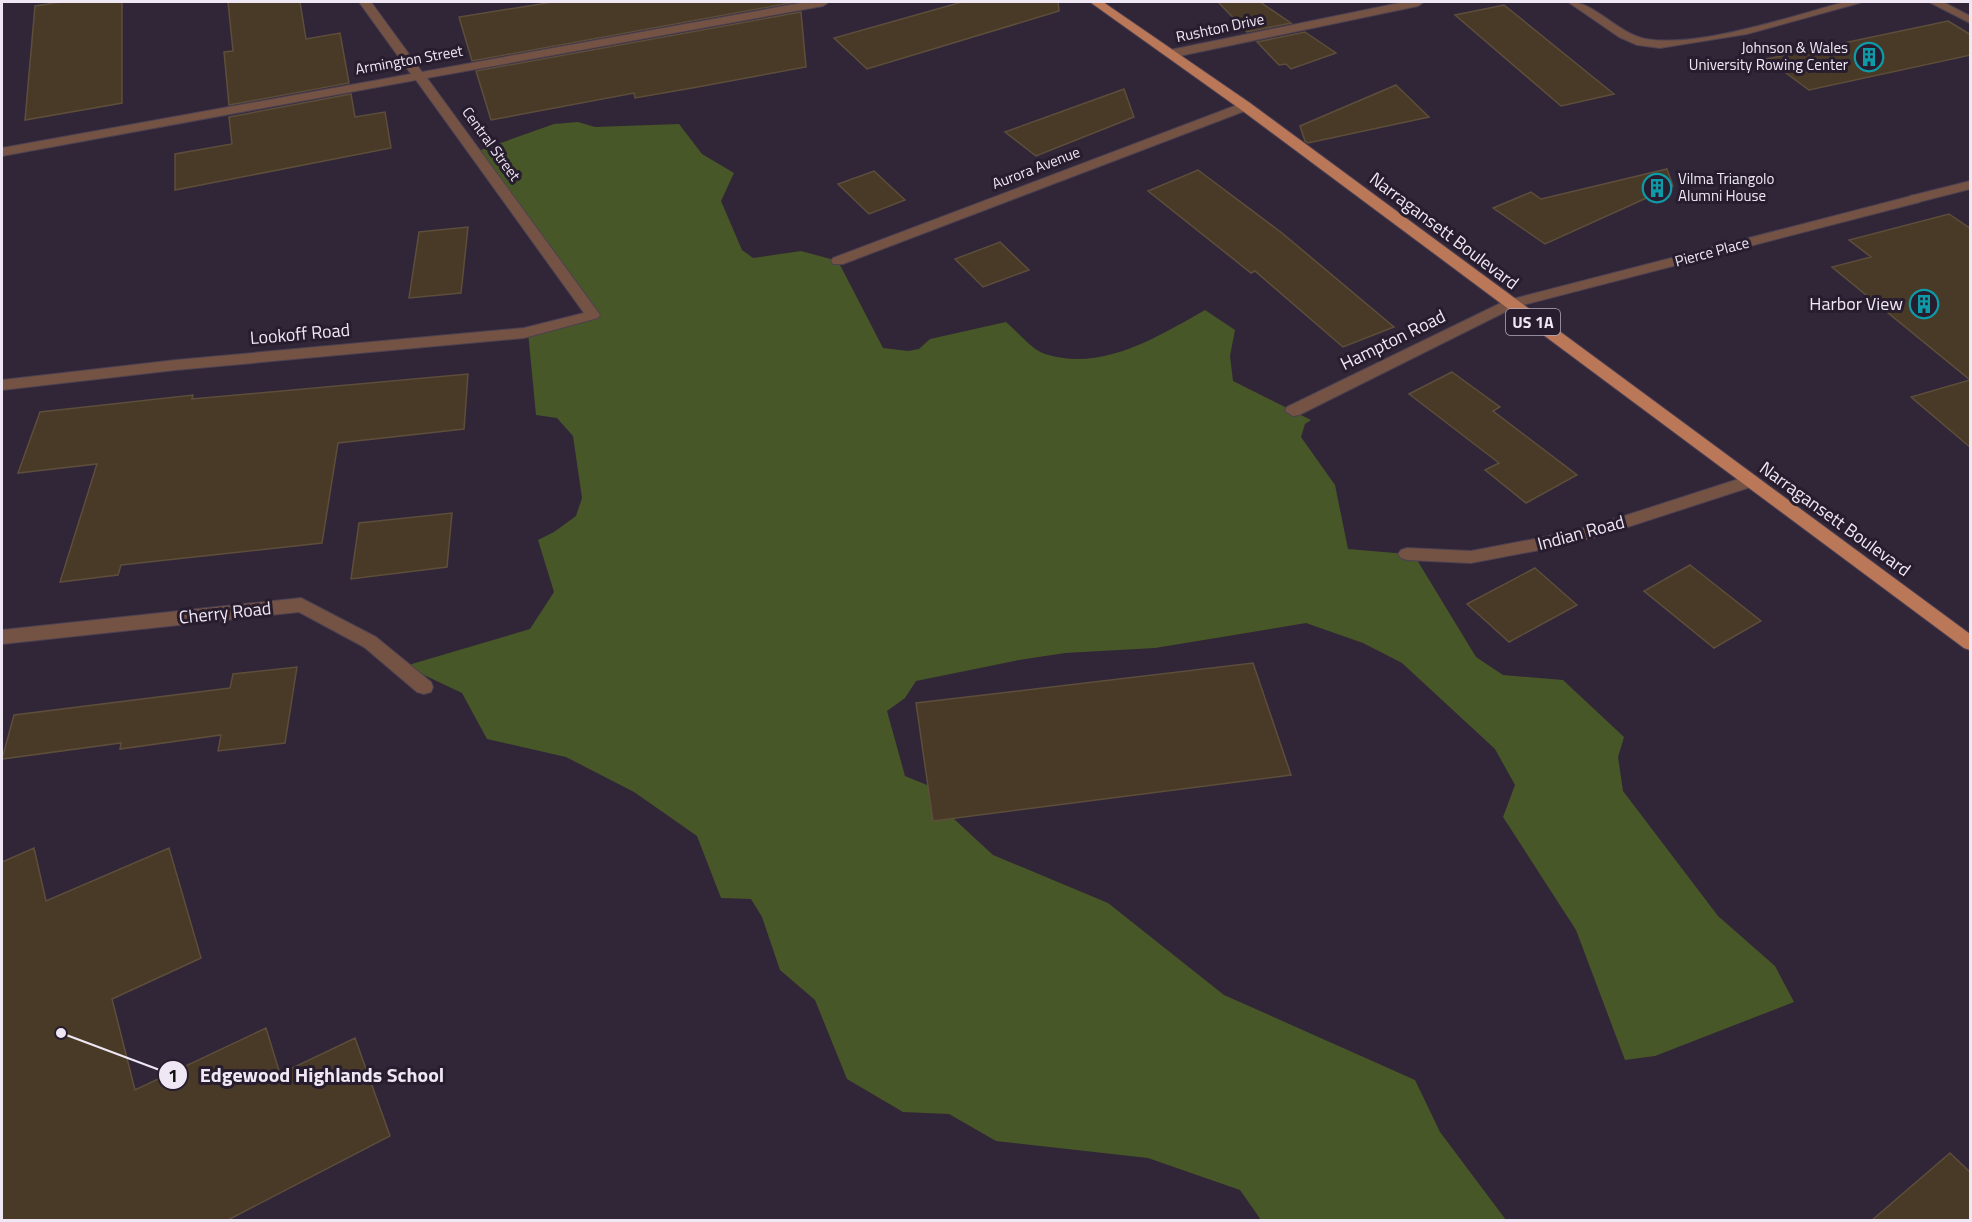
<svg xmlns="http://www.w3.org/2000/svg" width="1972" height="1222" font-family="'Titillium Web',sans-serif">
<style>
.green{fill:#485727}
.building{fill:#493a28;stroke:#5d4e3b;stroke-width:1.5}
.lines{fill:none;stroke-linecap:round;stroke-linejoin:round}
.service-casing{stroke:#4c4152;stroke-width:2}
.minor-casing{stroke:#4c4152;stroke-width:2}
.primary-casing{stroke:#4c4152;stroke-width:2}
.service{fill:#745344;fill-rule:evenodd}
.minor{fill:#745344;fill-rule:evenodd}
.primary{fill:#bb7859;fill-rule:evenodd}
.labels{text-anchor:middle;stroke-width:6;stroke-linejoin:round;paint-order:stroke}
.far-street-label{font-size:15px;fill:#efe8f4;stroke:#271d2e}
.far-poi-label{font-size:15px;fill:#efe8f4;stroke:#271d2e;text-anchor:end}
.shield{fill:#271d2e;stroke:#b3abb9;stroke-width:1.5}
.shield-label{font-size:16px;font-weight:bold;fill:#efe8f4}
.street-label{font-size:18px;fill:#efe8f4;stroke:#271d2e}
.poi-label{font-size:18px;fill:#efe8f4;stroke:#271d2e;text-anchor:end}
.leader{fill:none;stroke:#efe8f4;stroke-width:2}
.callout-dot{fill:#efe8f4;stroke:#271d2e;stroke-width:2}
.mark-label{font-size:18px;text-anchor:middle;font-weight:bold;fill:#111}
.callout-label{font-size:20px;text-anchor:middle;font-weight:bold;fill:#efe8f4;stroke:#271d2e;stroke-width:6;stroke-linejoin:round;paint-order:stroke}
</style>
<rect width="100%" height="100%" fill="#312638"/>
<!-- green -->
<path class="green" d="M578 122 595 127 679 124 702 154 734 173 721 201 742 250 753 258 801 251 838 261 883 348 908 351 919 349 930 339 1006 322C1017 331 1032 350 1045 354 1103 372 1157 337 1205 310L1235 330 1230 356 1233 381 1311 420 1305 424 1301 437 1335 485 1348 549 1407 554 1417 560 1476 657 1503 675 1563 680 1624 737 1618 757 1623 791 1718 916 1775 966 1794 1002 1655 1056 1625 1060 1576 930 1503 817 1515 785 1495 749 1402 663 1363 643 1306 623 1155 648 1065 653 1019 660 916 681 905 698 887 711 905 776 927 785 953 818 993 855 1108 903 1224 995 1415 1080 1440 1132 1506 1220H1261L1240 1190 1148 1158 996 1141 949 1114 903 1112 847 1079 815 1000 780 970 762 917 751 899 721 898 697 836 634 792 566 757 487 739 462 693 405 666 530 629 554 592 538 540 554 532 576 516 582 498 573 436 557 418 536 415 528 332 592 315 478 151 554 124Z"/>
<!-- building -->
<path class="building" d="M61 2H122V103L25 120 35 6Z
M228 2H300L306 39 340 33 349 83 229 105 224 52 233 51Z
M553 2H796L472 61 459 17Z
M962 2H1058L1059 11 867 69 834 38Z
M1218 2H1260L1291 23 1247 32Z
M1504 5 1614 94 1561 106 1455 15Z
M801 12 806 67 692 88 635 98 634 93 491 120 476 71Z
M1948 21 1971 35V55L1809 90 1767 59Z
M1305 32 1336 53 1291 69 1286 64 1279 65 1257 42Z
M1396 85 1429 117 1308 143 1305 141 1300 126Z
M1124 89 1134 117 1036 156 1005 132Z
M351 94 355 117 385 112 391 148 175 190V154L232 144 229 117Z
M1667 169 1673 186 1545 244 1493 208 1531 192 1541 199Z
M1198 170 1282 233 1394 327 1343 347 1255 271 1251 273 1148 191Z
M874 171 905 200 869 214 838 184Z
M1949 214 1971 229V448L1911 397 1970 380 1832 267 1871 257 1849 240Z
M468 227 461 293 409 298 419 232Z
M1000 242 1029 270 983 287 955 259Z
M1452 372 1500 407 1493 411 1577 475 1526 503 1485 470 1499 463 1409 394Z
M468 374 464 429 338 443 322 543 121 565 118 575 60 582 97 464 18 473 40 412 193 395 192 399Z
M452 513 447 567 351 579 359 523Z
M1690 565 1761 621 1714 648 1644 591Z
M1535 568 1577 605 1509 642 1467 604Z
M1253 663 1291 775 933 821 916 703Z
M297 667 285 743 218 751 221 735 120 749 121 743 2 759 14 715 230 688 233 674Z
M34 848 46 901 169 848 201 958 112 999 135 1090 266 1028 280 1074 355 1038 390 1136 226 1221H2V862Z
M1950 1153 1971 1173V1221H1871Z"/>
<g class="lines">
<!-- service casing -->
<g class="service-casing">
<path id="service" d="M1568 2C1593 0 1618 34 1646 39 1700 48 1791 16 1845 2H1863L1747 34 1660 48 1637 45 1619 37Z
M1929 2H1943L1970 16V23Z
M1970 181V189L1915 203 1908 199 1910 196Z"/>
</g>
<!-- minor casing -->
<g class="minor-casing">
<path id="minor" d="M359 2H371L422 72 806 2H829L823 6 427 78 598 312 600 315 598 318 524 338 176 370 2 390V380L176 360 524 328 584 313 416 80 2 156V148L411 74Z
M1404 2H1424L1418 6 1170 58 1164 54 1170 50Z
M1245 102 1250 103V109L843 264H833L831 261 833 258Z
M1915 195 1920 196V202L1515 307 1299 415 1293 416 1285 411 1287 407 1505 301Z
M1751 475 1757 477 1759 481 1757 485 1600 536 1545 549 1471 563 1407 560 1401 558 1398 554 1401 550 1407 548 1471 551 1545 537 1593 526Z
M301 598 376 637 431 682 433 687 431 692 424 694 417 692 364 647 299 612 2 644V630Z"/>
</g>
<!-- primary casing -->
<g class="primary-casing">
<path id="primary" d="M1090 2H1103L1250 103 1970 634V650L1964 648 1240 109Z"/>
</g>
<!-- service -->
<use href="#service" class="service"/>
<!-- minor -->
<use href="#minor" class="minor"/>
<!-- primary -->
<use href="#primary" class="primary"/>
</g>
<!-- icons -->
<defs>
<g id="building-ring" transform="scale(1.5)"><circle r="9.5" fill="#271d2e" stroke="#0f9aa8" stroke-width="1.5"/><path d="M-4-6H4V6H1V3H-1V6H-4ZM-2.5-4.3h1.7v1.8h-1.7ZM.8-4.3h1.7v1.8H.8ZM-2.5-1h1.7V.8h-1.7ZM.8-1h1.7V.8H.8Z" fill="#0f9aa8"/></g>
</defs>
<g fill-rule="evenodd">
<use href="#building-ring" x="1869" y="57"/>
<use href="#building-ring" x="1657" y="188"/>
<use href="#building-ring" x="1924" y="304"/>
</g>
<g class="labels">
<!-- far-street labels -->
<g class="far-street-label">
<text transform="translate(1220 28) rotate(-12)" y="5">Rushton Drive</text>
<text transform="translate(409 60) rotate(-10)" y="5">Armington Street</text>
<text transform="translate(491 144) rotate(54)" y="5">Central Street</text>
<text transform="translate(1036 168) rotate(-21)" y="5">Aurora Avenue</text>
<text transform="translate(1712 252) rotate(-15)" y="5">Pierce Place</text>
</g>
<!-- far-poi labels -->
<g class="far-poi-label">
<text x="1848" y="53">Johnson &amp; Wales<tspan x="1848" dy="17">University Rowing Center</tspan></text>
<text x="1678" y="184" text-anchor="start">Vilma Triangolo<tspan x="1678" dy="17">Alumni House</tspan></text>
</g>
<!-- shield labels -->
<rect class="shield" x="1506" y="309" width="54" height="26" rx="4.5"/>
<g class="shield-label">
<text x="1533" y="328">US 1A</text>
</g>
<!-- street labels -->
<g class="street-label">
<text transform="translate(1444 231) rotate(37)" y="6">Narragansett Boulevard</text>
<text transform="translate(300 334) rotate(-5)" y="6">Lookoff Road</text>
<text transform="translate(1393 340) rotate(-26)" y="6">Hampton Road</text>
<text transform="translate(1835 519) rotate(36)" y="6">Narragansett Boulevard</text>
<text transform="translate(1581 533) rotate(-15)" y="6">Indian Road</text>
<text transform="translate(225 613) rotate(-6)" y="6">Cherry Road</text>
</g>
<!-- poi labels -->
<g class="poi-label">
<text x="1903" y="310">Harbor View</text>
</g>
</g>
<!-- callouts -->
<path class="leader" d="M61 1033L173 1075"/>
<g class="callout-dot">
<circle cx="61" cy="1033" r="6"/>
<circle cx="173" cy="1075" r="15"/>
</g>
<g class="mark-label">
<text x="173" y="1082">1</text>
</g>
<g class="callout-label">
<text x="322" y="1082">Edgewood Highlands School</text>
</g>
<!-- border -->
<rect width="1972" height="1222" fill="none" stroke="#efe8f4" stroke-width="6"/>
</svg>
